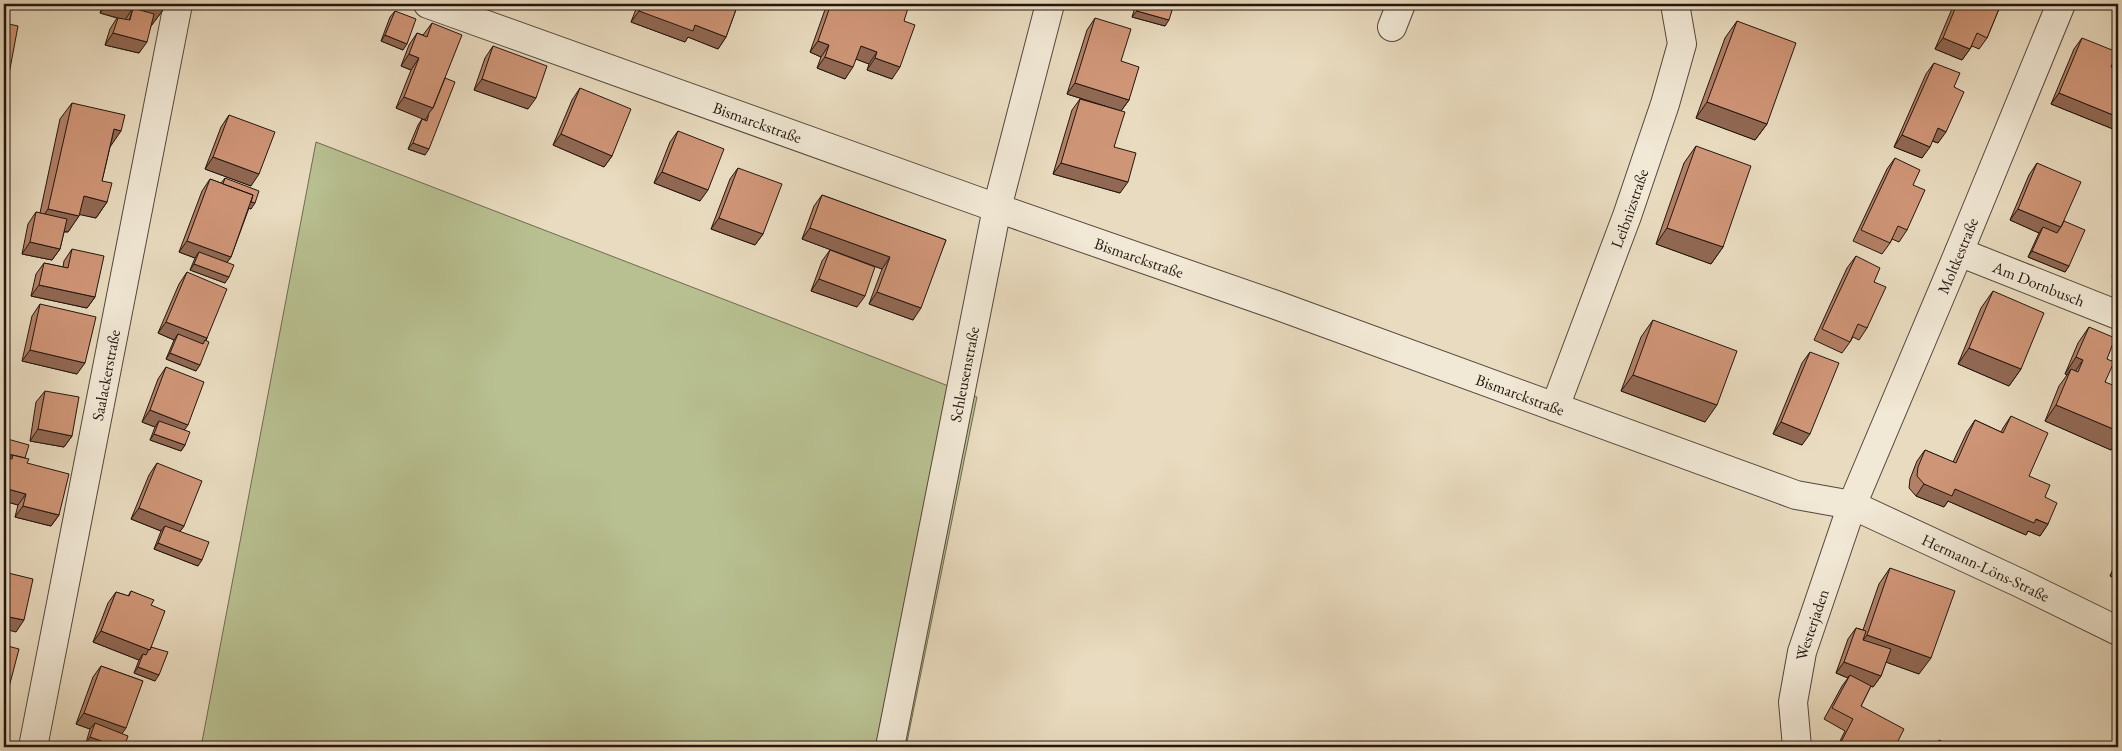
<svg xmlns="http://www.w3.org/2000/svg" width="2122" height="751" font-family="'EB Garamond',serif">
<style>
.green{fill:#b8c091;stroke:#6e6b50}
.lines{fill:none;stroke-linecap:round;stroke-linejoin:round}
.minor-casing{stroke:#55473b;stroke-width:30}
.minor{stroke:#f1e8d5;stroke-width:28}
.wall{fill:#b28066;stroke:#24160f}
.shaded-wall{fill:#916853;stroke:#24160f}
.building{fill:#cf9577;stroke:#24160f}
.labels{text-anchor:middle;stroke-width:4.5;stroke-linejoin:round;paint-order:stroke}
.street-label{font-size:16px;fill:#24160f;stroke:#f1e8d5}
</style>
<rect width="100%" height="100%" fill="#e9dbbf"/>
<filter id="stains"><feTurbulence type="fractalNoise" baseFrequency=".004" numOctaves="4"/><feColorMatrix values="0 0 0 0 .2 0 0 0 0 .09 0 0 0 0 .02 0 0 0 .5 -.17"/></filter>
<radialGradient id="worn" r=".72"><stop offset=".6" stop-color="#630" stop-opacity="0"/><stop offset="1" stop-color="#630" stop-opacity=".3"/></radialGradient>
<!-- green -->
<path class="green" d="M316 142 977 397 906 747H201Z"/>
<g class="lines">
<!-- minor casing -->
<g class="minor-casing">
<g id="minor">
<path id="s1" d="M428 4 997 208 1276 305 1796 495 1852 505 2022 584 2118 631"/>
<path d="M1392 27 1401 4"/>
<path id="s2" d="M1959 252 2118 315"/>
<path id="s3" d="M1555 407 1627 216 1665 104 1682 44 1675 4"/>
<path id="s4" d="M33 747 178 4"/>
<path id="s5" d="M890 747 997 208 1050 4"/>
<path id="s6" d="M1797 747 1793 702 1802 652 1852 505 1959 252 2061 4"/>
</g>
</g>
<!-- minor -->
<use href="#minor" class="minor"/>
</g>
<!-- wall -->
<path class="wall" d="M103 4H164L163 10 151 26 139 53 105 45 110 29 117 18 100 13Z
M640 4H738L726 37 718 49 688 37 685 42 631 22 636 9Z
M827 4H896L904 21 892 79 867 70 869 64 856 59 845 79 817 68 821 57 810 52Z
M1136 4H1174L1165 26 1132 17Z
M1954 4H2001L1987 38 1979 49 1972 46 1962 60 1935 49Z
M395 11 403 50 381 41 390 17Z
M1095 18 1121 61 1129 100 1121 111 1114 147 1120 193 1053 174 1072 110 1080 99 1117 110 1067 94 1087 30Z
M1737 21 1767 124 1755 140 1696 118 1725 38Z
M432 23 445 78 425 155 408 149 418 125 422 119 425 120V119L396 108 411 70 401 66 409 45 417 33 423 35Z
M2082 38 2111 67 2118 70V131L2051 104 2074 49Z
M493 46 528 109 474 90 485 58Z
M1934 63 1954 87 1938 143 1932 141 1922 158 1894 147 1926 74Z
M580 88 612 156 604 167 553 145 572 100Z
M72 103 110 147 102 181 107 202 96 218 80 214 68 232H64L60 249 52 260 22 254 28 224 36 212 40 213 60 119Z
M229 115 251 186 205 169 221 127Z
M678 131 700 201 654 183 670 142Z
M1696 146 1723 247 1711 264 1656 244 1684 163Z
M1895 158 1913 185 1907 230 1899 242 1892 239 1890 243 1882 254 1853 241 1887 169Z
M2037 163 2064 221 2069 266 2065 272 2028 257 2039 233 2010 220 2029 175Z
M738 168 763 234 755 245 711 229 730 179Z
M225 178 251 209 249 208 231 257 227 262 225 283 190 270 195 258 179 252 202 191 210 179 221 183Z
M822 195 946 240 913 320 869 304 882 269 802 239 814 206Z
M72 249 95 297 87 308 31 296 36 274 44 263 63 267 64 261Z
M830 250 857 307 811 291 822 261Z
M1856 256 1874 282 1867 328 1859 340 1853 337 1850 342 1842 353 1814 340 1847 268Z
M2118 260V278L2112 276Z
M187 272 207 338 196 371 166 359 174 340 158 333 179 284Z
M1993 291 2021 369 2009 386 1958 364 1981 308Z
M40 304 77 374 22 361 32 316Z
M1653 320 1705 422 1621 391 1641 337Z
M2089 327 2107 359 2105 382 2111 450 2045 421 2059 386 2067 375 2065 374 2078 343Z
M1810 352 1802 445 1773 434 1802 363Z
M166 367 184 430 185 445 181 451 150 440 155 427 142 422 158 379Z
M45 391 72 436 64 447 30 441 36 402Z
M2011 416 2029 476 2045 497 2048 524 2040 536 2028 531 2026 535 1948 501 1944 507 1916 496 1909 488 1910 479 1917 461 1925 450 1953 462 1967 432 1975 420 2001 432 2003 428Z
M4 438 25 458 27 463 59 515 51 526 15 517 18 505 4 501Z
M157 463 184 526 180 531 198 566 154 549 161 531 131 519 149 475Z
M2118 557V580L2110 576Z
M1890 568 1919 674 1886 662 1881 676 1873 687 1871 686 1861 706 1895 747H1837L1845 731 1824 719 1842 686 1848 678 1836 673 1848 639 1856 628 1863 630 1879 584Z
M131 591 151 605V647L155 681 134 673 139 660 93 642 108 603 116 592 128 596Z
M101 666 143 681 86 743 90 729 76 724 93 677Z"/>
<!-- shaded-wall -->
<path class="shaded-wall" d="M107 4H138L163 10 151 26 129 21 133 8 125 20 100 13Z
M639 11 695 25 726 37 718 49 688 37 685 42 631 22Z
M1137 11 1169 20 1165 26 1132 17Z
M113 33 147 42 139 53 105 45Z
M385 35 407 44 403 50 381 41Z
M1943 38 1970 49 1962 60 1935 49Z
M818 41 829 45 821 57 810 52Z
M861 46 877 52 869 64 853 58Z
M409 54 419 58 411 70 401 66Z
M825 57 853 67 845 79 817 68Z
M875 58 900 67 892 79 867 70Z
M4 73 9 74 4 82Z
M482 79 536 98 528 109 474 90Z
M1075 83 1129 100 1121 111 1067 94Z
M2059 93 2118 117V131L2051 104Z
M404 97 433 108 425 120 396 108Z
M1707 102 1767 124 1755 140 1696 118Z
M1938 128 1946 132 1938 143 1930 140Z
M114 129 121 131 110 147Z
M561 134 612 156 604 167 553 145Z
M1902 135 1930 147 1922 158 1894 147Z
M413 143 429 149 425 155 408 149Z
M213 157 259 174 251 186 205 169Z
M1061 163 1128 182 1120 193 1053 174Z
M662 172 708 190 700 201 654 183Z
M220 190 255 203 251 209 216 196Z
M84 196 107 202 96 218 72 213Z
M48 209 79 216 68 232 37 226Z
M2018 209 2061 227 2053 239 2043 227 2039 233 2010 220Z
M719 218 763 234 755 245 711 229Z
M810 228 890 257 882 269 802 239Z
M1667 228 1723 247 1711 264 1656 244Z
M187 241 231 257 223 268 199 252 195 258 179 252Z
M30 242 60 249 52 260 22 254Z
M2032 251 2069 266 2065 272 2028 257Z
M194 264 229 277 225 283 190 270Z
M2116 270 2118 271V278L2112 276Z
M819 279 865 296 857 307 811 291Z
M39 285 95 297 87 308 31 296Z
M877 292 921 308 913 320 869 304Z
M166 322 207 338 199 350 178 334 174 340 158 333Z
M1969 348 2021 369 2009 386 1958 364Z
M30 350 85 363 77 374 22 361Z
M170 353 200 365 196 371 166 359Z
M2076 357 2083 360 2072 376 2071 369 2067 375 2065 374Z
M1633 375 1717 405 1705 422 1621 391Z
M2056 405 2118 431V440L2111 450 2045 421Z
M150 410 188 425 180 436 159 421 155 427 142 422Z
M1781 422 1810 434 1802 445 1773 434Z
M38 429 72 436 64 447 30 441Z
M154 434 185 445 181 451 150 440Z
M4 453 12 455 8 461 4 460Z
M1924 484 1955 489 2048 524 2040 536 2028 531 2026 535 1948 501 1944 507 1916 496Z
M4 488 26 494 18 505 4 501Z
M23 506 59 515 51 526 15 517Z
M139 508 184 526 176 537 165 526 161 531 131 519Z
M158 543 202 560 198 566 154 549Z
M2114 570 2118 572V580L2110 576Z
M4 616 24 620 16 632 4 629Z
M101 631 150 650 142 661 143 654 139 660 93 642Z
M1867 635 1931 658 1919 674 1855 651Z
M1844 662 1881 676 1873 687 1848 678 1850 675 1848 678 1836 673Z
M138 667 159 675 155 681 134 673Z
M4 690 8 691 4 697Z
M84 713 126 728 118 739 95 723 90 729 76 724Z
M90 737 118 747H97L86 743Z"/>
<!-- building -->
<path class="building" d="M138 4H164L163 10Z
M642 4H659L662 5V4H738L726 37 695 25 693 31 639 11Z
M831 4H896L908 8 904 21 915 25 900 67 875 58 877 52 861 46 853 67 825 57 829 45 818 41Z
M1139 4H1174L1169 20 1137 11Z
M1957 4H2001L1987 38 1977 33 1970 49 1943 38Z
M133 8 154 14 147 42 113 33 118 18 130 20Z
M395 11 416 19 407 44 385 35Z
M1095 18 1131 29 1121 61 1139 67 1129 100 1075 83Z
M1737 21 1796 43 1767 124 1707 102Z
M4 23 18 26 9 74 4 73Z
M432 23 462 35 433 108 404 97 419 58 409 54 417 33 427 37Z
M2082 38 2117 52 2111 67 2118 70V117L2059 93Z
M493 46 547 66 536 98 482 79Z
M1934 63 1960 73 1954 87 1964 92 1946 132 1938 128 1930 147 1902 135Z
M445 78 455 82 429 149 413 143 422 119 427 121 429 113 433 108Z
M580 88 631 109 612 156 561 134Z
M1080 99 1125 112 1114 147 1136 153 1128 182 1061 163Z
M72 103 125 115 121 131 114 129 102 181 112 183 107 202 84 196 79 216 48 209Z
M229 115 275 132 259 174 213 157Z
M678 131 724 149 708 190 662 172Z
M1696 146 1751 166 1723 247 1667 228Z
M1895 158 1920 170 1913 185 1925 190 1907 230 1898 226 1890 243 1861 230Z
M2037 163 2081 182 2061 227 2018 209Z
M738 168 782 184 763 234 719 218Z
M225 178 259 191 255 203 251 202 253 195 223 184Z
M210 179 253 195 231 257 187 241Z
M822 195 946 240 921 308 877 292 890 257 810 228Z
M36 212 67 219 60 249 30 242Z
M2064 221 2085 230 2069 266 2032 251 2043 227 2057 233 2061 227Z
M72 249 104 256 95 297 39 285 44 263 68 268Z
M830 250 875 267 865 296 819 279Z
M199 252 234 265 229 277 194 264Z
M1856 256 1880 268 1874 282 1886 287 1867 328 1858 324 1850 342 1822 329Z
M2118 264V271L2116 270Z
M187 272 227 289 207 338 166 322Z
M1993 291 2044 313 2021 369 1969 348Z
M40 304 96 317 85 363 30 350Z
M1653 320 1737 351 1717 405 1633 375Z
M2089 327 2115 338 2107 359 2114 362 2105 382 2118 387V431L2056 405 2071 369 2078 372 2083 360 2076 357Z
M178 334 203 344 205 340 209 342 200 365 170 353Z
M1810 352 1839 363 1810 434 1781 422Z
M166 367 204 382 188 425 150 410Z
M45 391 79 397 72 436 38 429Z
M2011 416 2048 433 2029 476 2050 485 2045 497 2057 503 2048 524 2036 519 2034 523 1955 489 1952 496 1924 484 1917 476 1918 467 1925 450 1956 463 1975 420 2003 433Z
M159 421 190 432 185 445 154 434Z
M4 438 29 445 25 458 4 453Z
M13 455 29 459 27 463 69 474 59 515 23 506 26 494 4 488V457L12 459Z
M157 463 202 481 184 526 139 508Z
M165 526 209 542 202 560 158 543Z
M2118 561V572L2114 570Z
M1890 568 1955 591 1931 658 1867 635Z
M4 572 33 579 24 620 4 616Z
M131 591 154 600 151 605 165 611 150 650 101 631 116 592 129 596Z
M1856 628 1866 631 1863 640 1891 649 1881 676 1844 662Z
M4 645 19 649 8 691 4 690Z
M151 647 168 652 159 675 138 667 143 654 146 655 149 649 150 650Z
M101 666 143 681 126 728 84 713Z
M1850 675 1871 686 1861 706 1904 729 1895 747H1846L1840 744 1853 719 1832 708Z
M95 723 128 736 124 747H118L90 737Z
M1939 740 1952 747H1935Z"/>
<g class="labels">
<!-- street labels -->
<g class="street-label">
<text dy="6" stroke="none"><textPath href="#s1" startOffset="350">Bismarckstraße</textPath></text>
<text dy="6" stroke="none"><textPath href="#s3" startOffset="212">Leibnizstraße</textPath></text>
<text dy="6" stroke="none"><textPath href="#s6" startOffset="522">Moltkestraße</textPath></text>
<text dy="6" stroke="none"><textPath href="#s1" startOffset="755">Bismarckstraße</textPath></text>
<text dy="6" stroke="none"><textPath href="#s2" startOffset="86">Am Dornbusch</textPath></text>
<text dy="6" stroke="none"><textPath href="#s5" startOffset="380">Schleusenstraße</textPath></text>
<text dy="6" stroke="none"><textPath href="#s4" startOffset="379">Saalackerstraße</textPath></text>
<text dy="6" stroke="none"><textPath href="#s1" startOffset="1160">Bismarckstraße</textPath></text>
<text dy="6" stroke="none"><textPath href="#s1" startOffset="1658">Hermann-Löns-Straße</textPath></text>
<text dy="6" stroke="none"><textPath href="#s6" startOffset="125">Westerjaden</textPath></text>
</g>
</g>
<!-- margin -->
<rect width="2122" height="751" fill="none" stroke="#e9dbbf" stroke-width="20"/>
<rect x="5" y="5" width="2112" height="741" fill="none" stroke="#24160f" stroke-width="2.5"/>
<rect x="10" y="10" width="2102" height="731" fill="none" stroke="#24160f"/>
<rect width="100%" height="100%" filter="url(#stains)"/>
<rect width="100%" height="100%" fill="url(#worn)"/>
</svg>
